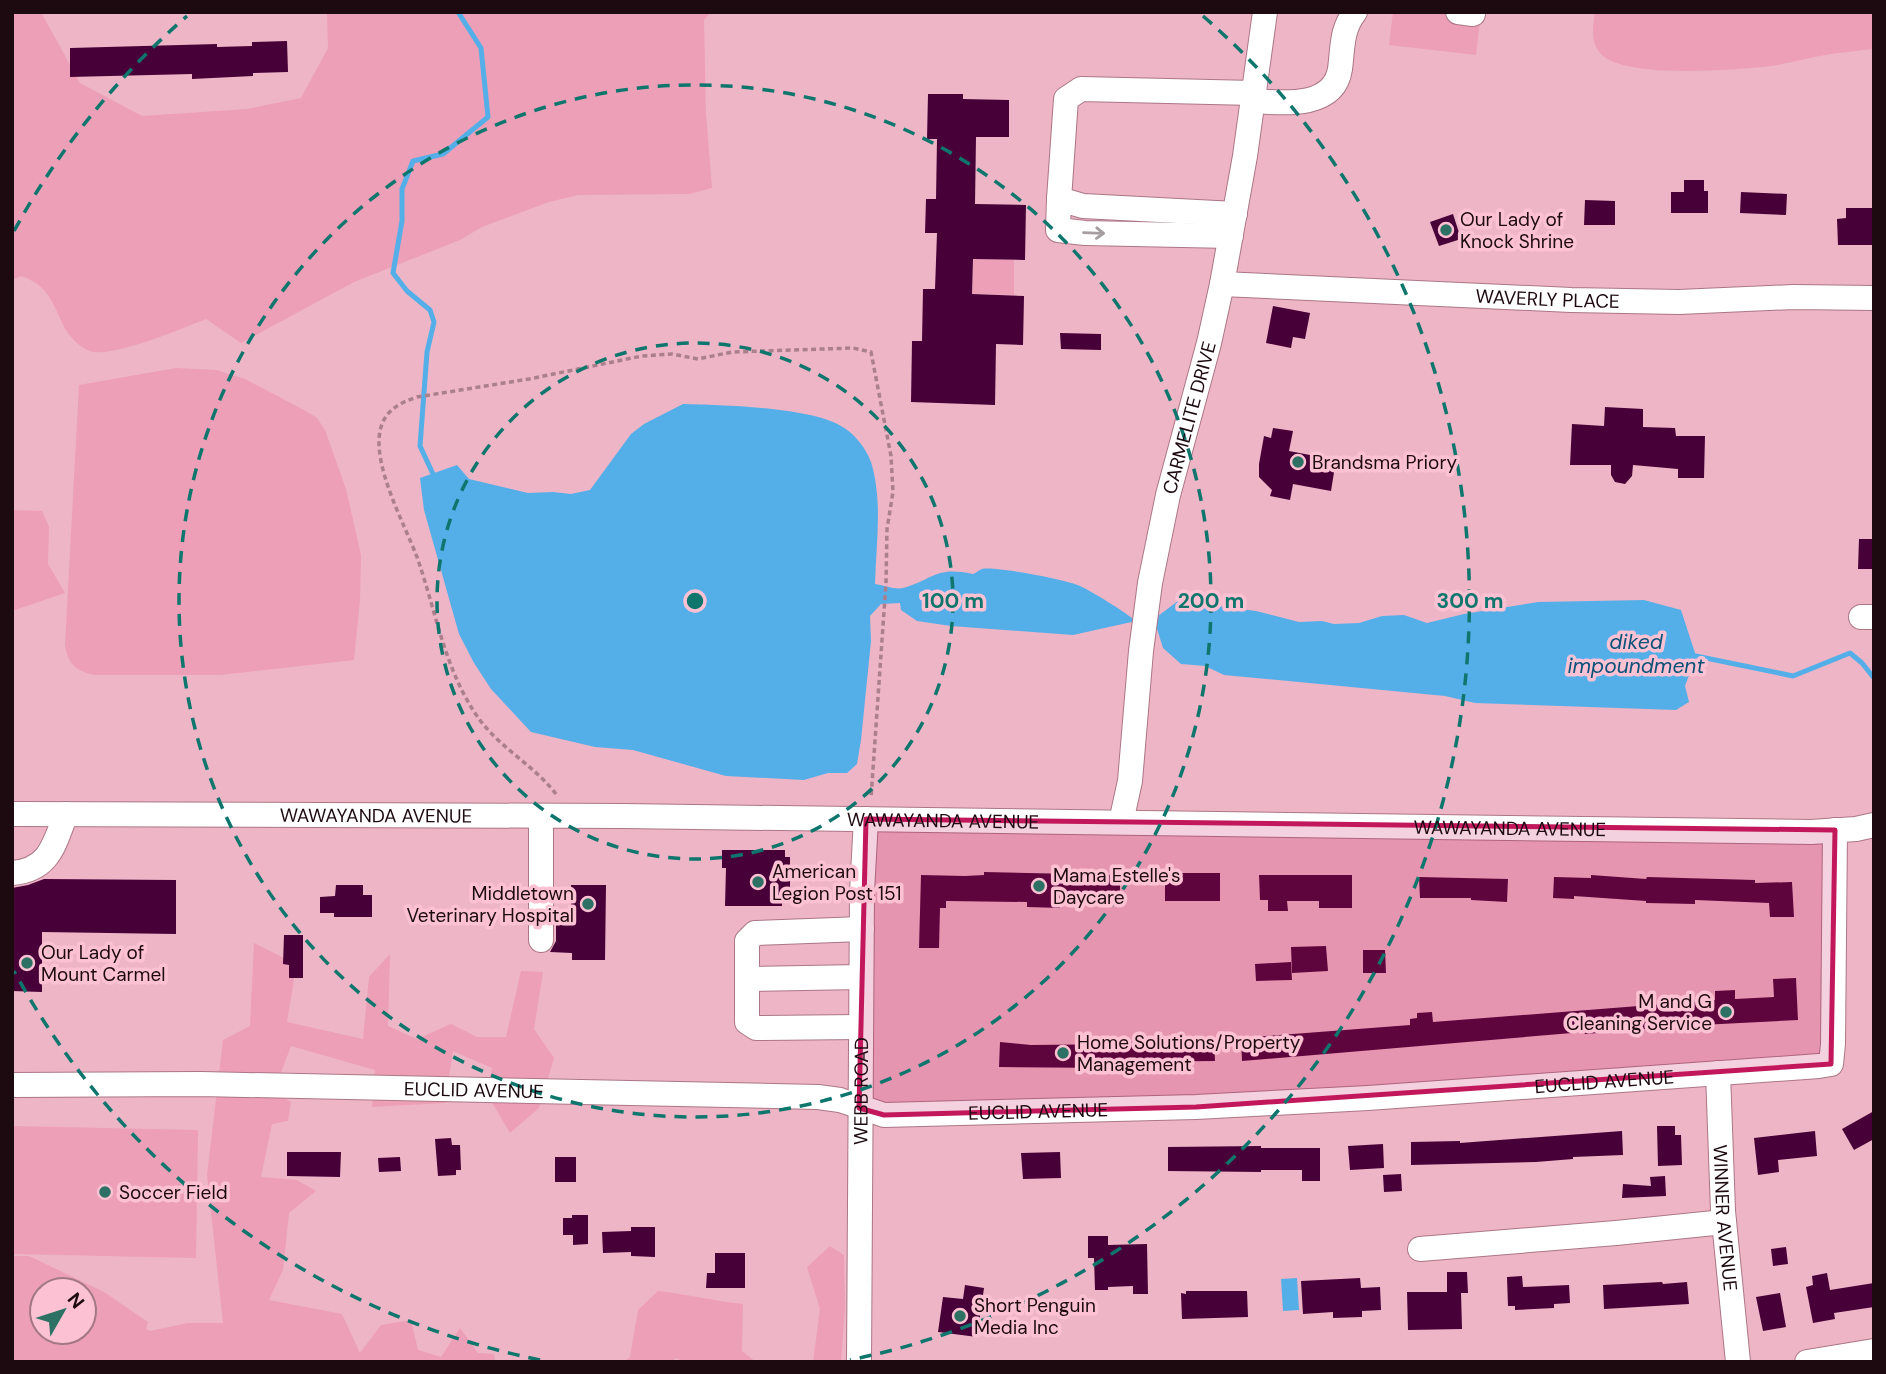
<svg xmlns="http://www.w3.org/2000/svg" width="1886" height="1374" font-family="'DM Sans',sans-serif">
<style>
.green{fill:#ed9fb7;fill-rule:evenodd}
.water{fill:#54afe9}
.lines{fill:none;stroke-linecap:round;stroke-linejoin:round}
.stream{stroke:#54afe9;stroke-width:5}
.building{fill:#470038}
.minor-casing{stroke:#ab7686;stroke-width:26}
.path{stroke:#ab7f8c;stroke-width:3.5;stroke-dasharray:5 3.5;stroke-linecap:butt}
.minor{stroke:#fff;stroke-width:24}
.oneway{stroke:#a59d9f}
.marked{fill:#c2185b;fill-opacity:0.2;stroke:#c2185b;stroke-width:5;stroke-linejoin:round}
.ring{fill:none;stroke:#0f766e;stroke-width:3.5;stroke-dasharray:12 9}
.poi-dot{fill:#2c7164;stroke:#fcc2d3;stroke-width:2.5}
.labels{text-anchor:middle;stroke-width:7;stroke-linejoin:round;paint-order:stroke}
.poi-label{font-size:19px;fill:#1d0a10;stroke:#fcc2d3;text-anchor:start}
.street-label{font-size:19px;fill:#1d0a10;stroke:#fcc2d3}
.water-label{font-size:21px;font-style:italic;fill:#0a5278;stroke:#fcc2d3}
.centre{fill:#0f766e;stroke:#fcc2d3;stroke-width:3.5}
.ring-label{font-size:21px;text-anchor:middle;font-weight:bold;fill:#0f766e;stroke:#fcc2d3;stroke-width:7;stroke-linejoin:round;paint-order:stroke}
</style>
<rect width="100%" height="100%" fill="#eeb5c6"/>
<!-- green -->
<path class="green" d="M12 12H41L80 83 142 116 247 109 301 98 328 48 327 12H711L704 20 706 114 712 188 689 194 578 195 549 202 482 227 460 240 354 282 241 343 206 319C182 328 108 361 87 350 74 343 65 331 60 318 50 296 44 284 21 276L12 280Z
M1393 12H1481L1476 55 1389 45Z
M1595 12H1874V49C1858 51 1842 52 1826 55 1805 58 1784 65 1763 67 1730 70 1622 79 1600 53 1590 40 1593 27 1595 12Z
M973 259 1014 260V295L972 294Z
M176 368 216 370 245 379 306 411 317 418 325 430 346 489 361 555 360 600 354 660 220 675H95C75 671 68 664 65 645L79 385Z
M12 510 42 511 49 527 48 564 65 593 12 611Z
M254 943 286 959 294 980 287 1022 363 1039 369 977 390 954 388 1026 417 1039 451 1024 477 1037H506L521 971 543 972 534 1029 554 1058 539 1108 510 1133 487 1094 492 1068 453 1051 445 1103 372 1107 375 1070 291 1046 274 1091 291 1102 288 1121 272 1124 261 1177 297 1180 316 1191 289 1213 283 1270 269 1300 342 1314 360 1353 381 1325 411 1320 418 1350 441 1357 460 1328 478 1353 494 1354 495 1362H12V1256H29L104 1292 148 1322 146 1329 150 1331 188 1323H223L207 1175 223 1040 250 1026ZM42 1290H84V1332H42Z
M12 1126 198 1130 196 1258 12 1254Z
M830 1246 844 1255 845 1308 841 1362H813L820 1309 807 1267Z
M658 1291C687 1294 714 1301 743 1304L742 1351 756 1362H684L676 1358 672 1362H624L630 1357 638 1310Z"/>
<!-- water -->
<path class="water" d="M683 404C721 405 810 407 841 426 854 433 866 448 871 462 883 501 876 544 875 584 883 585 895 590 903 588 935 579 935 566 973 574 976 573 979 570 982 569 995 566 1067 580 1080 586 1093 592 1125 612 1136 621L1073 635 951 626 917 621 901 610 900 603 881 604 870 616 871 641 861 740 857 764 847 773H828L804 780 726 776 633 750 595 747 531 732 491 689 474 663 459 634 424 510 420 478 457 465 469 479 528 493 553 492 571 494 590 490 631 434 644 424Z
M1644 600 1681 610 1696 656 1685 686 1689 702 1676 710 1475 703 1445 696 1224 675 1205 666 1181 664 1163 648 1154 619 1178 601 1256 611 1299 622 1322 621 1334 624 1359 623 1382 616 1404 615 1427 623 1464 614 1538 602Z
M1297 1278 1299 1310 1283 1311 1281 1279Z"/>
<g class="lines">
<!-- stream -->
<path class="stream" d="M433 474 420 446 427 352 434 322 430 310 407 291 393 273 402 221V189L413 161 443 154 488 117 481 48 458 12
M1696 656 1793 676 1850 653 1862 663 1874 678"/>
</g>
<!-- building -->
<path class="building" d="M287 41 288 72 253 73V76L192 79V74L70 77V48L217 44V47L252 46V42Z
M928 94H963V99L1009 100V137H976L975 204 1026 205 1025 260 973 259 972 294 1024 296 1023 345 996 344 995 405 911 402 912 341H922L923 289H935L937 233H925L926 199H936L937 139H927Z
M1684 180H1704V191H1708V213H1671V192H1684Z
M1741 192 1787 194 1786 215 1740 213Z
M1585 200 1615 201V225H1584Z
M1846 208H1872L1874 245H1838L1837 219 1846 218Z
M1453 214 1461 239 1439 246 1430 222Z
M1273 306 1310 313 1305 339 1293 337 1291 348 1266 343Z
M1060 333 1101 334V350L1061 349Z
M1605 407 1643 409V427L1675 428 1676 436H1705L1704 478H1678V469L1633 465 1632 476 1625 484 1615 482 1611 475V465H1570L1572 424 1604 426Z
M1273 428 1293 431 1289 451 1336 460 1331 491 1293 484 1290 500 1270 496 1272 490 1259 477V464L1264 436 1271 438Z
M1859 539H1874V569H1858Z
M722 850H785V857H790V897L782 896V906H725L726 868H722Z
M984 872 1120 875V896L1060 894V908L1027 907V902L946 901V908H940L939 948H919L921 875 965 876 984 875Z
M1165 873H1220V901H1165Z
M1259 875H1352V908H1319V901H1287L1288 911H1268V900H1260Z
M1591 875 1646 879 1647 877 1755 880V883L1792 882 1794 917H1770L1769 903 1695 900V904L1646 903V901L1574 896V899L1553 898 1554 877 1591 878Z
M1419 877 1508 879 1507 902 1471 900V898H1420Z
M44 879 176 880V934L42 932V992L12 991V888L28 885Z
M336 885H363V895H372V917H334V913H320V897L335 896Z
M571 885H606L605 960H572V953L550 952 556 941V923H571Z
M284 935H303V978H289V965L283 964Z
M1326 946 1328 971 1292 973 1291 947Z
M1363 950H1385L1386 973H1363Z
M1291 962 1292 980 1256 981 1255 964Z
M1796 978 1798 1020 1681 1026 1585 1034 1584 1032 1242 1061 1241 1038 1410 1025V1019L1417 1018V1013L1432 1012 1433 1022 1715 1000V991L1735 990V999L1774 997 1773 979Z
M1214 1040 1215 1061 1112 1062V1068L999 1067 1000 1042 1031 1045 1125 1044V1042L1167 1041 1168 1043Z
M1874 1111V1139L1854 1150 1842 1129Z
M1657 1126H1675V1135H1681L1682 1165 1658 1166Z
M1622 1131 1623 1155 1573 1157V1159L1536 1162 1411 1165V1142L1460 1141V1143Z
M1815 1131 1817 1156 1778 1160 1779 1172 1758 1175 1754 1138Z
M451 1138 452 1145H460L461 1170H456V1175L438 1176 435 1139Z
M1383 1144 1384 1168 1350 1170 1348 1146Z
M1261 1146V1148H1320V1181H1302V1170H1261V1172L1168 1171V1147Z
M287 1152H341L340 1177 287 1176Z
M1060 1152 1061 1178 1023 1179 1021 1153Z
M400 1157 401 1171 379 1172 378 1158Z
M555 1157H576V1182H555Z
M1401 1174 1402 1191 1384 1192 1383 1175Z
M1665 1176 1666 1196 1622 1198 1623 1184 1651 1186 1650 1177Z
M572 1215H588V1244L573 1245V1235H563V1218H572Z
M631 1227H655V1257L631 1256V1252L603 1253 602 1232 631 1231Z
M1088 1236H1108V1245L1147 1244 1148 1294H1133V1286L1108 1287V1290H1095L1094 1258H1088Z
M1786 1247 1788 1264 1773 1266 1771 1249Z
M715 1253H745V1288H706L707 1273H715Z
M1447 1272H1467L1468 1293H1461L1462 1329 1408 1330 1407 1292H1447Z
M1827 1273 1830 1290 1874 1283V1307L1834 1313 1835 1319 1813 1323 1806 1287 1813 1285 1812 1276Z
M1522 1276 1523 1287 1569 1285 1570 1303 1554 1304V1308L1515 1310V1306H1508L1507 1277Z
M1360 1278 1361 1288 1380 1287 1381 1310 1362 1311V1317L1333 1318V1312L1303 1314 1301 1281Z
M1662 1282 1663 1284 1687 1282 1689 1304 1604 1309 1603 1285Z
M965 1285 984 1288 977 1337 938 1332 943 1297 963 1299Z
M1186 1291H1247L1248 1317 1182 1319 1181 1293 1186 1294Z
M1780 1293 1786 1327 1763 1331 1756 1297Z"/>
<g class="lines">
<!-- minor casing -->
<g class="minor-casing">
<g id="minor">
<path d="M1458 12 1473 14"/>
<path d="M1253 101C1282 103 1334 109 1340 69 1343 47 1341 30 1355 12"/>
<path d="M1059 199 1058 230 1085 233 1231 236"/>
<path d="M1235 214 1083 206 1059 199 1066 99 1081 89 1254 93"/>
<path id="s1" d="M1222 284 1571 300 1679 302 1793 297 1874 298"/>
<path d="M1861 617H1874"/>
<path id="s2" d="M12 814 623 816 1811 832 1856 829 1874 825"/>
<path d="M541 816V940"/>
<path id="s3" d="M1121 822 1130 781 1141 651 1150 583 1168 495 1209 343 1222 284 1245 156 1265 12"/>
<path d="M12 873C50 870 54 844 66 814"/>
<path d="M747 979 861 977"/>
<path d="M860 1027 756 1028 747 1022V941L755 933 862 929"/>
<path id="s4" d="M1718 1073 1723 1211 1738 1362"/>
<path id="s5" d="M12 1085 201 1084 818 1097 840 1100 884 1115 1196 1107 1368 1098 1819 1066 1831 1064 1833 1044 1835 830"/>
<path d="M1420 1249 1616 1233 1724 1222"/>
<path id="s6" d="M859 1362 862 892 866 819"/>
<path d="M1807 1362 1874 1351"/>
</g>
</g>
<!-- path -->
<path class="path" d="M556 794C534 765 498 747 477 716 444 668 436 611 417 557 404 523 373 467 380 431 384 411 399 403 417 397L529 379 642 356 672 354 698 359 732 352 853 348 871 352 891 456 893 492 887 529 886 583 871 798"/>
<!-- minor -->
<use href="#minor" class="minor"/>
</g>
<!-- one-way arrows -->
<defs><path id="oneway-shaft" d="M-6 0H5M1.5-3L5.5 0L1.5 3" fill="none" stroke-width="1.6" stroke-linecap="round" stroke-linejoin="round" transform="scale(1.75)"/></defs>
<use class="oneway" href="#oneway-shaft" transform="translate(1094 233) rotate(2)"/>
<!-- marked area -->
<path class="marked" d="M866 819 1835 830 1831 1064 1196 1107 884 1115 859 1108Z"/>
<!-- distance rings -->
<g class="ring">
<circle cx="695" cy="601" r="258"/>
<circle cx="695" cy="601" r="516"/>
<path d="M540 1360A775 775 0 0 1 14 971M14 231A775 775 0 0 1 187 16M1203 16A775 775 0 0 1 850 1360"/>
</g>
<!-- markers -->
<g class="poi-dot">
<circle cx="1446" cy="230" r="7"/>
<circle cx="1298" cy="462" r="7"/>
<circle cx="758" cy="882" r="7"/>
<circle cx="1039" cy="886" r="7"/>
<circle cx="588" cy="904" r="7"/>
<circle cx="27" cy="963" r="7"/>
<circle cx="1726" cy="1012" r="7"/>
<circle cx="1063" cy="1053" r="7"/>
<circle cx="105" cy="1192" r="7"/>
<circle cx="960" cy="1316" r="7"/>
</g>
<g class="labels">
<!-- poi labels -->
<g class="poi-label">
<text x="1460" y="226">Our Lady of<tspan x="1460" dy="22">Knock Shrine</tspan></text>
<text x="1312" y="469">Brandsma Priory</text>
<text x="772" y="878">American<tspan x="772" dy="22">Legion Post 151</tspan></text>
<text x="1053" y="882">Mama Estelle's<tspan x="1053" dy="22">Daycare</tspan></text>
<text x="574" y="900" text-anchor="end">Middletown<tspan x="574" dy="22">Veterinary Hospital</tspan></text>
<text x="41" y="959">Our Lady of<tspan x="41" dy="22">Mount Carmel</tspan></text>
<text x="1712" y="1008" text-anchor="end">M and G<tspan x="1712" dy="22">Cleaning Service</tspan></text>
<text x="1077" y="1049">Home Solutions/Property<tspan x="1077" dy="22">Management</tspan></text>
<text x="119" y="1199">Soccer Field</text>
<text x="974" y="1312">Short Penguin<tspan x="974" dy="22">Media Inc</tspan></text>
</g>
<!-- street labels -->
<g class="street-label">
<text dy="7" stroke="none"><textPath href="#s1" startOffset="326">WAVERLY PLACE</textPath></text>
<text dy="7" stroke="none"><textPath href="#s3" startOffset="411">CARMELITE DRIVE</textPath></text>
<text dy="7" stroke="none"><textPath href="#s2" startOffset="364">WAWAYANDA AVENUE</textPath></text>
<text dy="7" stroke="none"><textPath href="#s2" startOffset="931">WAWAYANDA AVENUE</textPath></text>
<text dy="7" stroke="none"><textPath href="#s2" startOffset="1498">WAWAYANDA AVENUE</textPath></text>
<text dy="7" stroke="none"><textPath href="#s5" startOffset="1596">EUCLID AVENUE</textPath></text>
<text dy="7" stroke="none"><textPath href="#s5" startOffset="462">EUCLID AVENUE</textPath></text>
<text dy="7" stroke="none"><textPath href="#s6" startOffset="271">WEBB ROAD</textPath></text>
<text dy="7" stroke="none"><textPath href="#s5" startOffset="1029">EUCLID AVENUE</textPath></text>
<text dy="7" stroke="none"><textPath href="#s4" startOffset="145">WINNER AVENUE</textPath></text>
</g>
<!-- water labels -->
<g class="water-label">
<text x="1636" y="649">diked<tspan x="1636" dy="24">impoundment</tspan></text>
</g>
</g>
<circle cx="695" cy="601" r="10" class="centre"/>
<g class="ring-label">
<text x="953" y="608">100 m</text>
<text x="1211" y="608">200 m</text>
<text x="1470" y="608">300 m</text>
</g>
<!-- border -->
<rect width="1886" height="1374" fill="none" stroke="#1d0a10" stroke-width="28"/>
<!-- north arrow -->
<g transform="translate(63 1311) rotate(51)"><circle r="33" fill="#fcc2d3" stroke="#a37885" stroke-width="2"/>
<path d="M0-5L12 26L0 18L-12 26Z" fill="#2c7164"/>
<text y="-10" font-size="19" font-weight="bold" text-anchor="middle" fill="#1d0a10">N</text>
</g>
</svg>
